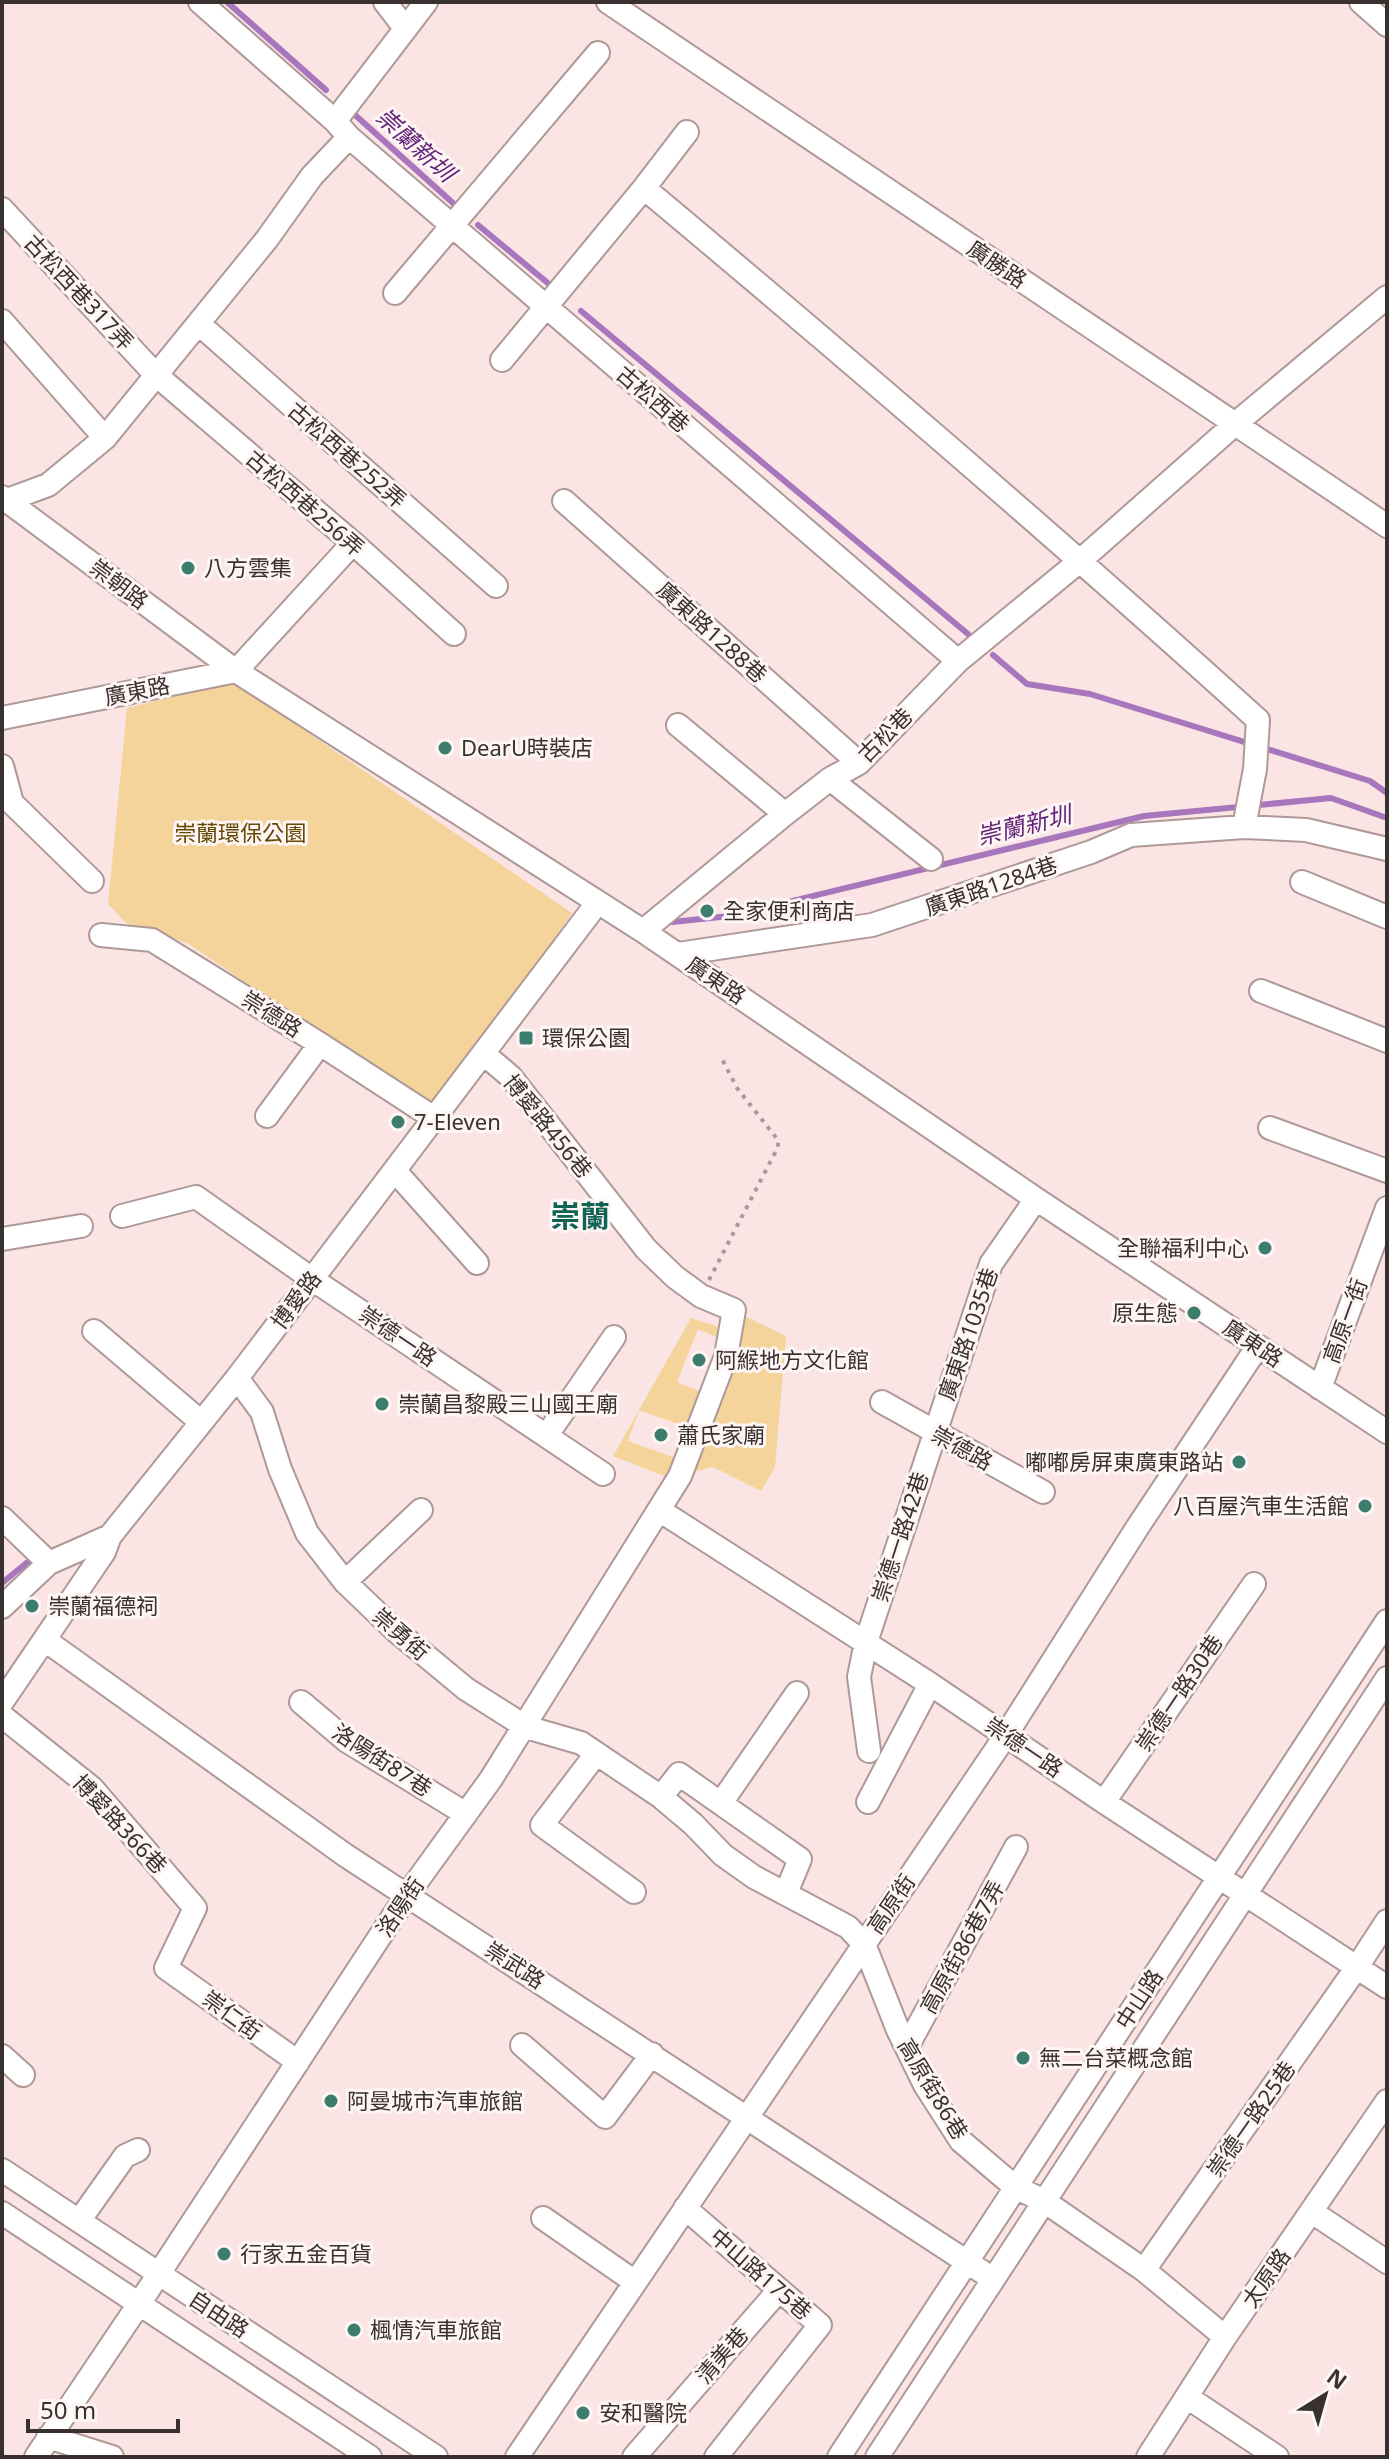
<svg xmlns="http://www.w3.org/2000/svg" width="1389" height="2459" font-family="'Noto Sans','Noto Sans TC',sans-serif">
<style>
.green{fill:#f4d49b;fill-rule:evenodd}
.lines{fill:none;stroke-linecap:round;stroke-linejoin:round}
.stream{stroke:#a876bd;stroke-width:6}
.minor-casing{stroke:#ae9898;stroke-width:26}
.path{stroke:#a99;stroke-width:4;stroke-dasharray:4 6;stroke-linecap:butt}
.minor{stroke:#fff;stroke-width:22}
.poi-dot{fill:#3c7d6d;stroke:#fef5f5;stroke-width:3}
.labels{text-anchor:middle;stroke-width:6;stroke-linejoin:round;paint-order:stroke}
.street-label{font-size:22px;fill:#393030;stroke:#fef5f5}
.poi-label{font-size:22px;fill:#393030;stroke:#fef5f5;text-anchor:start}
.park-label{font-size:22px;fill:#664800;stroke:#fef5f5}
.water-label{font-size:24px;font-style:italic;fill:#64247b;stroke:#fef5f5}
.district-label{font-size:30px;font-weight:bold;fill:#0f6454;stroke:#fef5f5}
</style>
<rect width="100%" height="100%" fill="#fbe4e4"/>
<!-- green -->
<path class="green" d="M234 682 572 913 435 1112 189 944 126 923 108 904 127 708Z
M738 1313 786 1336 775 1467 761 1491 713 1467 669 1478 613 1456 691 1318 725 1329ZM698 1329 721 1339 699 1391 677 1382ZM639 1410 695 1430 684 1461 628 1441Z"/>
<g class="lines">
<!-- stream -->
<path class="stream" d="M227 2 326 90
M354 114 453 203
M478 225 555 289
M581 311 968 634
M993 655 1027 684 1090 694 1370 781 1387 793
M672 922 730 916 1144 816 1331 798 1387 818
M2 1583 35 1556"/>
<!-- minor casing -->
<g class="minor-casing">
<path id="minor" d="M200 2 335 121 349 137 958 661
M385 2 405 28
M608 2 1387 526
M1361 2 1387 25
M335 121 426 2
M644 188C852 362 1057 538 1258 720L1255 769 1244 827
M2 209 155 374 353 543 454 634
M395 293 598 53
M2 321 105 438
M199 324 496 586
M502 360 644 188 687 132
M2 497 236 671 353 543
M564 501 859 763
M2 502 48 485 105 438 267 239 312 176 349 137
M2 718 236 671 643 931 1036 1199 1387 1432
M678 725 785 814
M2 766 12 803 92 881
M830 779 931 859
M1302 882 1387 917
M643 931 785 814 830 779 859 763 958 661 1081 560 1235 424 1387 297
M101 935 152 940 320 1044 434 1118
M678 954 872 925 1091 852 1131 835 1244 827 1306 830 1387 849
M1261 991 1387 1041
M267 1116 320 1044
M1270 1128 1387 1171
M395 1171 477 1263
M122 1216 196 1197 312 1279 603 1474
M2 1239 81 1226
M94 1331 201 1422
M237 1378 262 1412 280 1469 307 1533 345 1582 396 1631 466 1689 526 1727 581 1743 661 1797 693 1824 723 1855 754 1877 848 1927 864 1944 898 2030 925 2085 961 2141 1015 2187 1044 2201 1144 2270 1225 2337
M1320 1388 1387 1208
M882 1402 1043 1492
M547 1435 614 1337
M659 1510 930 1684 1104 1802 1387 1987
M2 1518 49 1563
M345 1582 421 1510
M2 1607 49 1563 110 1536
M45 1640 345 1855 993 2279
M2 1702 104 1552 110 1536 237 1378 598 902
M301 1702 347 1741 466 1814
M2 1716 92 1788 195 1908 166 1968 298 2062
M869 1751 859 1677 866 1642 991 1264 1036 1199
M596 1754 542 1825 634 1892
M661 1797 679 1774 800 1859 786 1893
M868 1802 930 1684
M1104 1802 1254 1584
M721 1803 797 1693
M522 2045 605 2117 652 2054
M907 2047 1016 1847
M2 2056 23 2075
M2 2170 436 2457
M685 2208 820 2325 716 2457
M1312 2212 1387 2262
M2 2213 370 2457
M543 2218 635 2282
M79 2221 125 2156 138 2150
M1144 2270 1357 1967 1387 1921
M1187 2397 1277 2457
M48 2437 112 2457
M36 2457 139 2304 407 1895 491 1779 680 1476 726 1356 734 1310 701 1296 675 1277 646 1249 511 1077 484 1054
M517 2457 1006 1735 1137 1528 1258 1346
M634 2457 779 2290
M839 2457 1387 1621
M877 2457 1387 1678
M1148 2457 1225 2337 1387 2101"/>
</g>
<!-- path -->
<path class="path" d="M709 1280 778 1147V1140L737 1088 722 1059"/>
<!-- minor -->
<use href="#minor" class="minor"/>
</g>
<!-- markers -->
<g class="poi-dot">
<circle cx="188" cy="568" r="8"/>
<circle cx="445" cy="748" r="8"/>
<circle cx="707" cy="911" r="8"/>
<rect x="518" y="1030" width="16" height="16" rx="4"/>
<circle cx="398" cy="1122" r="8"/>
<circle cx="1265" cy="1248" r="8"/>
<circle cx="1194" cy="1313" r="8"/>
<circle cx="699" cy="1360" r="8"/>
<circle cx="382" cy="1404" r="8"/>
<circle cx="661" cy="1435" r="8"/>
<circle cx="1239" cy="1462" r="8"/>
<circle cx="1365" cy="1506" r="8"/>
<circle cx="32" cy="1606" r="8"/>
<circle cx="1023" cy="2058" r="8"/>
<circle cx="331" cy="2101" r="8"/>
<circle cx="224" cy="2254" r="8"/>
<circle cx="354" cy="2330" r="8"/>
<circle cx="583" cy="2413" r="8"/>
</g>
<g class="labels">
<!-- street labels -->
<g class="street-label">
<text transform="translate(997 264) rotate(34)" y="8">廣勝路</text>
<text transform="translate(79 292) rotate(47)" y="8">古松西巷317弄</text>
<text transform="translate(653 399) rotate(41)" y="8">古松西巷</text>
<text transform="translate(347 455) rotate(41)" y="8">古松西巷252弄</text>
<text transform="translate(305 503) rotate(41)" y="8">古松西巷256弄</text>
<text transform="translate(119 584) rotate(37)" y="8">崇朝路</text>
<text transform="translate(712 632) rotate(42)" y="8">廣東路1288巷</text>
<text transform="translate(137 691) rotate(-11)" y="8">廣東路</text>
<text transform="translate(885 735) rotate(-45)" y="8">古松巷</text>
<text transform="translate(991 886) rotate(-19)" y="8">廣東路1284巷</text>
<text transform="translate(716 980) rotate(34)" y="8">廣東路</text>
<text transform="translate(272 1014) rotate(32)" y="8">崇德路</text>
<text transform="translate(548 1126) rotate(51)" y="8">博愛路456巷</text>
<text transform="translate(296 1300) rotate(-53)" y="8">博愛路</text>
<text transform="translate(1345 1321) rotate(-70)" y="8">高原一街</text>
<text transform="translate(968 1334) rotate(-71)" y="8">廣東路1035巷</text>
<text transform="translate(398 1336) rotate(34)" y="8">崇德一路</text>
<text transform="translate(1253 1343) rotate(34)" y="8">廣東路</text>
<text transform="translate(962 1448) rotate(29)" y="8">崇德路</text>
<text transform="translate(900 1537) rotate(-72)" y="8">崇德一路42巷</text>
<text transform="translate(401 1634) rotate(41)" y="8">崇勇街</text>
<text transform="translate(1179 1693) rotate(-56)" y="8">崇德一路30巷</text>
<text transform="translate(1024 1747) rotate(34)" y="8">崇德一路</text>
<text transform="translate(382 1760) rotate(33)" y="8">洛陽街87巷</text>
<text transform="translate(120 1824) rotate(47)" y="8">博愛路366巷</text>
<text transform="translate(891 1904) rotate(-56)" y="8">高原街</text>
<text transform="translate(400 1907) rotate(-56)" y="8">洛陽街</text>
<text transform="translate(962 1947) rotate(-61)" y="8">高原街86巷7弄</text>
<text transform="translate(515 1965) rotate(33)" y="8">崇武路</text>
<text transform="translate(1139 1999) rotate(-57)" y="8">中山路</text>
<text transform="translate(232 2015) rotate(36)" y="8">崇仁街</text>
<text transform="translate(933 2089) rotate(59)" y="8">高原街86巷</text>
<text transform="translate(1251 2119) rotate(-55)" y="8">崇德一路25巷</text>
<text transform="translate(761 2274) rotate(41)" y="8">中山路175巷</text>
<text transform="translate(1266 2278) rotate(-55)" y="8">太原路</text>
<text transform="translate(219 2314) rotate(33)" y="8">自由路</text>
<text transform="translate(722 2355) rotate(-49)" y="8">清美巷</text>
</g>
<!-- poi labels -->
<g class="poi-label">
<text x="204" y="576">八方雲集</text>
<text x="461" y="756">DearU時裝店</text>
<text x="723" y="919">全家便利商店</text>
<text x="542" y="1046">環保公園</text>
<text x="414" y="1130">7-Eleven</text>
<text x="1249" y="1256" text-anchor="end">全聯福利中心</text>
<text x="1178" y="1321" text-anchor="end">原生態</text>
<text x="715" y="1368">阿緱地方文化館</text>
<text x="398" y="1412">崇蘭昌黎殿三山國王廟</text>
<text x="677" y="1443">蕭氏家廟</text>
<text x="1223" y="1470" text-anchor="end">嘟嘟房屏東廣東路站</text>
<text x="1349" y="1514" text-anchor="end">八百屋汽車生活館</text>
<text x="48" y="1614">崇蘭福德祠</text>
<text x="1039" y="2066">無二台菜概念館</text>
<text x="347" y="2109">阿曼城市汽車旅館</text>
<text x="240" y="2262">行家五金百貨</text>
<text x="370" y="2338">楓情汽車旅館</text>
<text x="599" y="2421">安和醫院</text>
</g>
<!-- park labels -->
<g class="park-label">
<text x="240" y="841">崇蘭環保公園</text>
</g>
<!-- water labels -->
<g class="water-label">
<text transform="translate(415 145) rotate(42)" y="8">崇蘭新圳</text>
<text transform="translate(1024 826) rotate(-14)" y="8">崇蘭新圳</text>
</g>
<!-- district labels -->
<g class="district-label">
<text x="580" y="1227">崇蘭</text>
</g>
</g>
<!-- border -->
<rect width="1389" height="2459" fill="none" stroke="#393030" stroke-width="8"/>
<!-- north arrow -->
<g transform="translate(1325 2395) rotate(37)" stroke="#fef5f5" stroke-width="6" paint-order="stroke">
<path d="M0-6L14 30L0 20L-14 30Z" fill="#393030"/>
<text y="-12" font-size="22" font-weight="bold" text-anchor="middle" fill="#393030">N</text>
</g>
<!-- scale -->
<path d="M28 2419v12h150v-12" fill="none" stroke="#393030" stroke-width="4"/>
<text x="40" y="2419" font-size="24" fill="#393030" stroke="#fef5f5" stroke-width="6" paint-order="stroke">50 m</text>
</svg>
